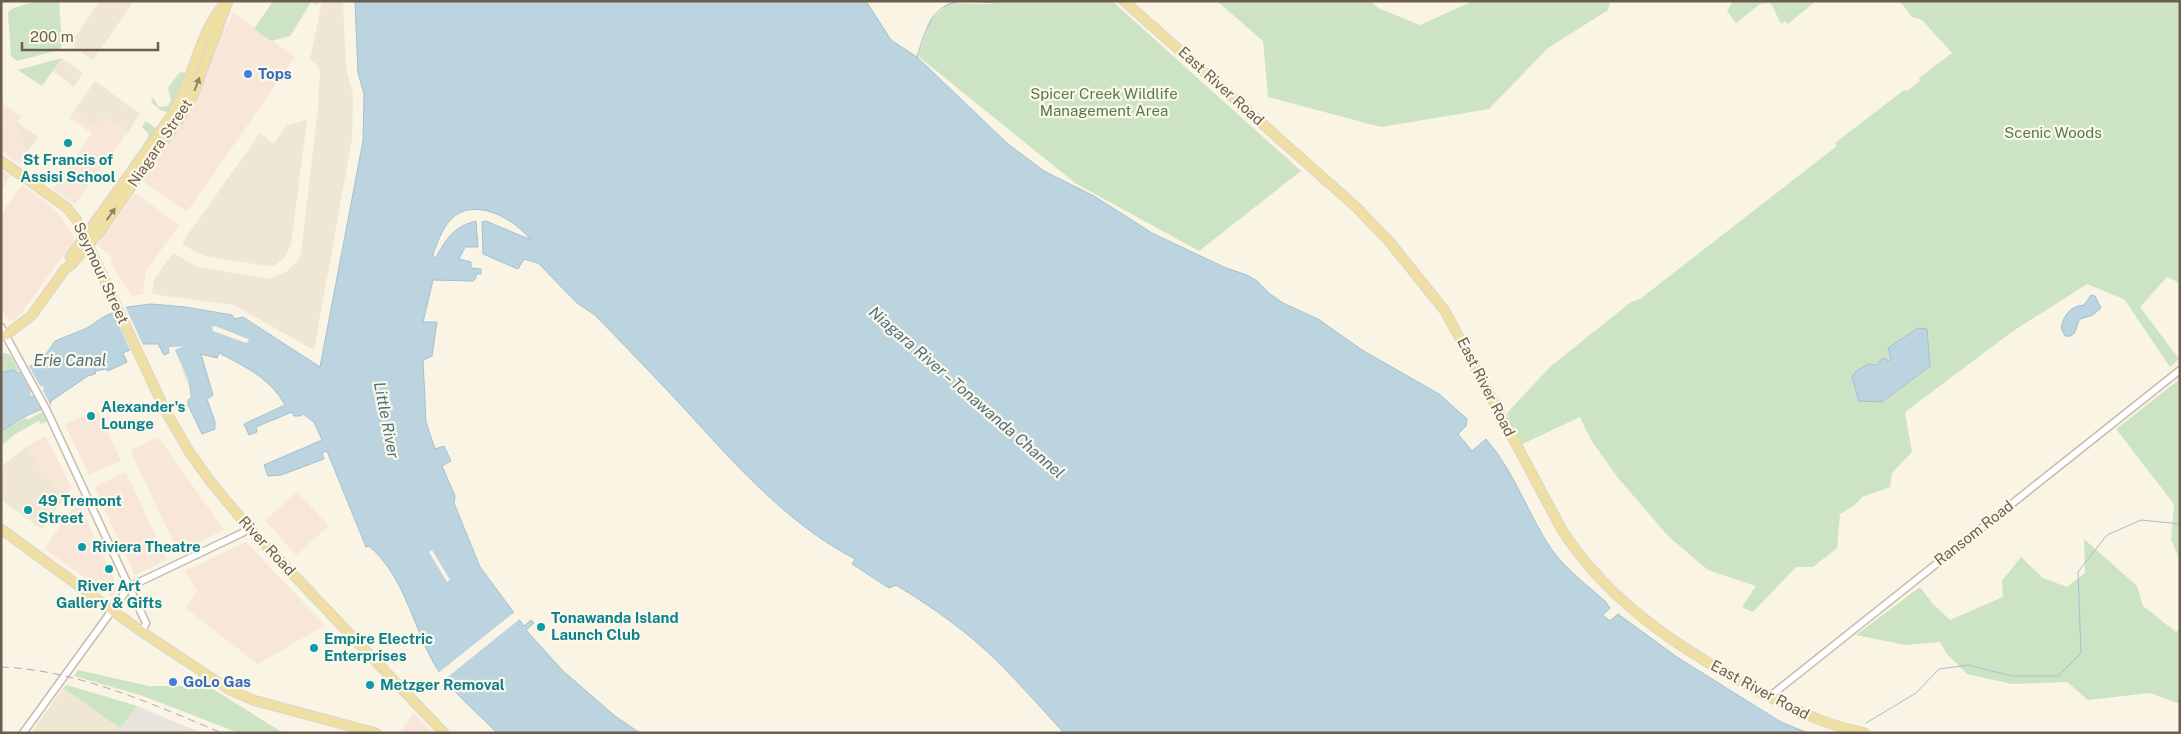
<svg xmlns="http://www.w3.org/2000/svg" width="2181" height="734" font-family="'Public Sans',sans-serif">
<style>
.residential{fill:#efe6d3}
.commercial{fill:#f8e7d8}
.industrial{fill:#e8e4dd}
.green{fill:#cce4c4}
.water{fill:#bbd4df;stroke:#a2c1d0}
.pier{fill:#f9f4e3}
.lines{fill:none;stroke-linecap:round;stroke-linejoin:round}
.stream{stroke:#a2c1d0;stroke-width:1}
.minor-casing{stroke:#c8bcac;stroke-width:9}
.major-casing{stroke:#d9d5d1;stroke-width:11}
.minor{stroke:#fff;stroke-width:6}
.major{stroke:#efdfa3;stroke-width:9}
.rail{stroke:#b7a4c0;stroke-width:1;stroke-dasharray:8 5;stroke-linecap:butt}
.oneway{fill:#948467}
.shop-dot{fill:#3f7fe0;stroke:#fcf8e9;stroke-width:2}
.culture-dot{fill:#0f9aa8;stroke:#fcf8e9;stroke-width:2}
.labels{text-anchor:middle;stroke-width:4.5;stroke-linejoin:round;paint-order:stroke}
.shop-label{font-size:15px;font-weight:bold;fill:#366cbe;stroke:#fcf8e9;text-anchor:start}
.street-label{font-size:15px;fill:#6d5d4d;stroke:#fcf8e9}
.park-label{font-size:15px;fill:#537c4c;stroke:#fcf8e9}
.culture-label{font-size:15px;font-weight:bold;fill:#0d838f;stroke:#fcf8e9;text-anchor:start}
.water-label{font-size:16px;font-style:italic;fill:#4d7284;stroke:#fcf8e9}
</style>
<rect width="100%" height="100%" fill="#f9f4e3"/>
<!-- residential -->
<path class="residential" d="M100 1H134L93 60 70 44Z
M322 1H343L346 69 353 95 352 139 314 350 234 305 152 294 154 280 173 253 197 267 270 279 287 271 299 259 301 253 318 108 320 72 318 66 310 60Z
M62 58 83 73 74 87 53 71Z
M95 81 140 114 128 132 104 116 96 127 74 111Z
M307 120 291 244 286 256 275 265 266 266 205 256 195 252 182 243 260 133 274 144 286 125Z
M17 122 38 137 28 151 21 146 16 136 13 127Z
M26 447 64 498 42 529 1 500V467Z
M63 688 120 728 116 733H31Z"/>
<!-- commercial -->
<path class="commercial" d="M234 13 295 57 187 212 142 181 194 104 220 36Z
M1 102 21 116 13 127 20 131 17 136 24 141 21 146 28 151 20 164 1 151V124L3 120 1 119Z
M74 111 96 126 104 116 128 132 75 204 53 189 92 133 69 118Z
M1 169 11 176 1 190Z
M22 185 45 201 58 213 74 237 73 242 20 315 12 321H9L1 310V214Z
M135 193 179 225 146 271 143 294 132 296 110 261 113 257 99 247V242Z
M97 410 121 461 89 475 65 424Z
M45 436 72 488 64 498 26 447Z
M158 437 224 530 178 552 130 450Z
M126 472 167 560 135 575 94 487Z
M297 492 329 526 296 555 265 520Z
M78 501 118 588 112 597 44 549Z
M246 542 325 625 258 664 185 608 197 591 185 571Z
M414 713 434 733H399Z"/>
<!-- industrial -->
<path class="industrial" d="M137 706 201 733H116Z"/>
<!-- green -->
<path class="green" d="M36 1H59L62 45 59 50 17 61 11 56 8 13 11 9Z
M273 1H319L318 5 311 2 290 36 271 41 254 29Z
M1004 1H1112L1301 171 1199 251 1075 183 918 56 930 20 949 3 988 4Z
M1217 1H1371L1378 8 1420 25 1473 1H1610L1608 10 1548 48 1489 109 1381 127 1268 97 1263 41Z
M1733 1H1816L1788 24 1785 21 1782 24C1776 17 1776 10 1770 3L1760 4 1736 23 1727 11Z
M1900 1H2180V283L2167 277 2140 307 2179 359 2170 367 2124 299 2087 284 2013 331 1905 412 1912 452 1892 473 1890 487 1862 497 1855 505 1840 514 1837 548 1813 567H1796L1753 612 1742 607 1756 586 1708 570 1670 538 1618 478 1591 440 1580 417 1520 445 1509 426 1511 424 1507 413 1551 366 1631 302 1640 299 1837 146 1835 143 1904 90 1907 91 1920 81 1919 78 1952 53 1922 20 1912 17Z
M62 58 42 86 18 70Z
M183 72 187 76 178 98 169 112 162 111 151 102 153 98 159 107 168 106 171 100 168 88 179 73Z
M146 121 157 129 123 174 148 138V133L142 127Z
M6 353 11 356 19 370 1 373V354Z
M2180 379V560L2171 540 2174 504 2116 429Z
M42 412 46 418V422L41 424 39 421 15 434 1 446V431L26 418 27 420Z
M2084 539 2137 586 2143 606 2176 632 2180 629V704L2150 693 2088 700 2067 682 2012 684 1967 674 1947 654 1940 642 1905 645 1856 635 1920 587 1933 604 1950 620 2003 597 2002 581 2021 557 2043 578 2067 587 2085 573Z
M78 670 149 686H200L202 682 283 733H239L143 696 74 676Z
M67 685 137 706 120 728 63 688Z"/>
<!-- water -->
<path class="water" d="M355 1H866L891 40 917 57 1008 144 1044 171 1094 196 1152 233 1226 268 1247 275 1257 281 1270 294 1283 303 1318 319 1362 350 1439 394 1467 419 1466 426 1458 434 1472 451 1486 439C1515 472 1528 515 1552 550 1564 567 1589 587 1605 601L1610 608 1603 615 1610 621 1618 614 1677 657 1781 722 1808 733H1064C1042 709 1021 685 998 662 968 632 932 607 896 585L889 588 852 564 855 559C786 523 734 463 682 406 653 375 624 345 595 315L577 303 538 263 524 259 518 269 483 254 482 222 486 221 531 240C515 220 480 199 456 215 444 223 438 241 433 254L435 259C446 239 453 227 476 221L478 247H465L459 259 471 262V268L481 269V274H476V278L473 281 433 280 423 322H437L432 356 423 360 426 422 435 449 444 446 451 461 442 466 455 496 454 503 480 567 524 626 531 620 534 623 526 630 563 671 615 716 640 733H497C476 711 448 689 433 662 412 623 404 576 369 546L366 547 327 451 322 453 324 459 281 475 268 476 264 465 322 440 314 422 303 414 301 416H294L292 412 256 427 257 432 249 435 244 424 285 405C271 379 246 367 221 354L220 351 217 358 201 354 213 395 207 399 215 422V429L202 434 188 405V400L191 398 190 387 175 350 181 346 169 347V353L164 355 158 344H143L123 353 127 362 108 371 106 369 96 371 95 374 88 376 51 401 50 406 30 414 1 431V373L12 370 20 373 44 357 55 341 87 328 105 316 127 307 151 304 185 307 232 315 235 319 243 317 320 367 363 141 364 94 358 73Z
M2091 295 2095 296 2101 308 2093 315 2080 319C2075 326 2078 338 2065 336L2061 328C2064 315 2070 306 2084 305Z
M1918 328 1927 329 1930 366 1882 402 1859 401 1852 377 1856 371 1868 364 1876 365 1883 358 1889 361 1891 359 1888 348Z"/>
<!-- pier -->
<path class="pier" d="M125 306 144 347 131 352 112 310Z
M215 326 248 339 249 342 246 343 213 331 212 327Z
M183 346 175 350 188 379 191 398H190L187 379 173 349 169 353V347Z
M29 366 40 386 44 387 43 391 51 406 42 411 34 396 30 395 31 391 20 371Z
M432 550 450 580 447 582 429 552Z
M516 611 521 618 444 680 438 673Z"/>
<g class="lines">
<!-- stream -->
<path class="stream" d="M917 57C927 26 932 0 970 1 982 2 990 4 1002 1
M1866 723 1916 693 1939 669 1968 665 2012 676H2058L2081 653 2078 572 2107 535 2141 520 2180 524"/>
<!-- minor casing -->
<g class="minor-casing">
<path id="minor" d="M1 327 47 411 132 593 146 623 142 632
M1769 697 2180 370
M23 733 129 587 242 533 249 528"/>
</g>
<!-- major casing -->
<g class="major-casing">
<path id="major" d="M1124 1 1355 206 1388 240 1445 311 1562 530C1607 600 1677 647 1749 686 1787 707 1822 724 1864 733
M1 161 66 207 76 219 165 410 190 453 210 481 249 528 444 733
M70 257 174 112C193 79 200 30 225 3
M6 335 32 315 65 269 72 264 98 234 181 116 194 93 228 1
M1 529 142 632 230 690 253 700 376 733"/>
</g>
<!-- minor -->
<use href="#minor" class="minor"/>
<!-- major -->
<use href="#major" class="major"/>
<!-- rail -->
<path class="rail" d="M1 667C78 670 152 704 222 733"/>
</g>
<!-- one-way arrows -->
<defs><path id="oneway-solid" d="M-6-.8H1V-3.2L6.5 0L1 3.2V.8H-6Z" transform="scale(1.25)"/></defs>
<g class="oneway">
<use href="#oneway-solid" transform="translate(197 84) rotate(-69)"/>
<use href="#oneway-solid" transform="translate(111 214) rotate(-55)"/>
</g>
<!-- markers -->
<g class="shop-dot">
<circle cx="248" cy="74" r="5"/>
<circle cx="173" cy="682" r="5"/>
</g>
<g class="culture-dot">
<circle cx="68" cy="143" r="5"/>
<circle cx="91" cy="416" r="5"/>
<circle cx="28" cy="510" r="5"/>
<circle cx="82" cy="547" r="5"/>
<circle cx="109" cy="569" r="5"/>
<circle cx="541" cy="627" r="5"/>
<circle cx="314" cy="648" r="5"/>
<circle cx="370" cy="685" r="5"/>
</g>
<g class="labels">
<!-- shop labels -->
<g class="shop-label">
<text x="258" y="79">Tops</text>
<text x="183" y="687">GoLo Gas</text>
</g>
<!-- street labels -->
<g class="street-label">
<text transform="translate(1221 86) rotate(42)" y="5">East River Road</text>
<text transform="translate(160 143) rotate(-56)" y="5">Niagara Street</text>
<text transform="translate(101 273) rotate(65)" y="5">Seymour Street</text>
<text transform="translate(1486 387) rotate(63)" y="5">East River Road</text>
<text transform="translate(1974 533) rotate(-38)" y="5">Ransom Road</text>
<text transform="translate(267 546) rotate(47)" y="5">River Road</text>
<text transform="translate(1760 690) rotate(28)" y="5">East River Road</text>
</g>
<!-- park labels -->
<g class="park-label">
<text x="1104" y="99">Spicer Creek Wildlife<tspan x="1104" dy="17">Management Area</tspan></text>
<text x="2053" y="138">Scenic Woods</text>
</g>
<!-- culture labels -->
<g class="culture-label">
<text x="68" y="165" text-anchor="middle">St Francis of<tspan x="68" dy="17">Assisi School</tspan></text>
<text x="101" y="412">Alexander's<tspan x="101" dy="17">Lounge</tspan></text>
<text x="38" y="506">49 Tremont<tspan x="38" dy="17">Street</tspan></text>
<text x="92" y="552">Riviera Theatre</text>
<text x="109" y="591" text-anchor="middle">River Art<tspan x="109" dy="17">Gallery &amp; Gifts</tspan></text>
<text x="551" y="623">Tonawanda Island<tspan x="551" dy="17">Launch Club</tspan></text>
<text x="324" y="644">Empire Electric<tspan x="324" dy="17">Enterprises</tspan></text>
<text x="380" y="690">Metzger Removal</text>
</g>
<!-- water labels -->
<g class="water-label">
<text x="70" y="366">Erie Canal</text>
<text transform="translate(967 392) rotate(41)" y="6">Niagara River – Tonawanda Channel</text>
<text transform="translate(387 420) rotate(79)" y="6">Little River</text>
</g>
</g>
<!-- border -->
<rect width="2181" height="734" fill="none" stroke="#6d5d4d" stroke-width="5"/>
<!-- scale -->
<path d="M22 42v8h136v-8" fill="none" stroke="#6d5d4d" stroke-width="2.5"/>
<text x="30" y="42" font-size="15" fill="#6d5d4d" stroke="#fcf8e9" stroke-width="4" paint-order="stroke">200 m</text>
</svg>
